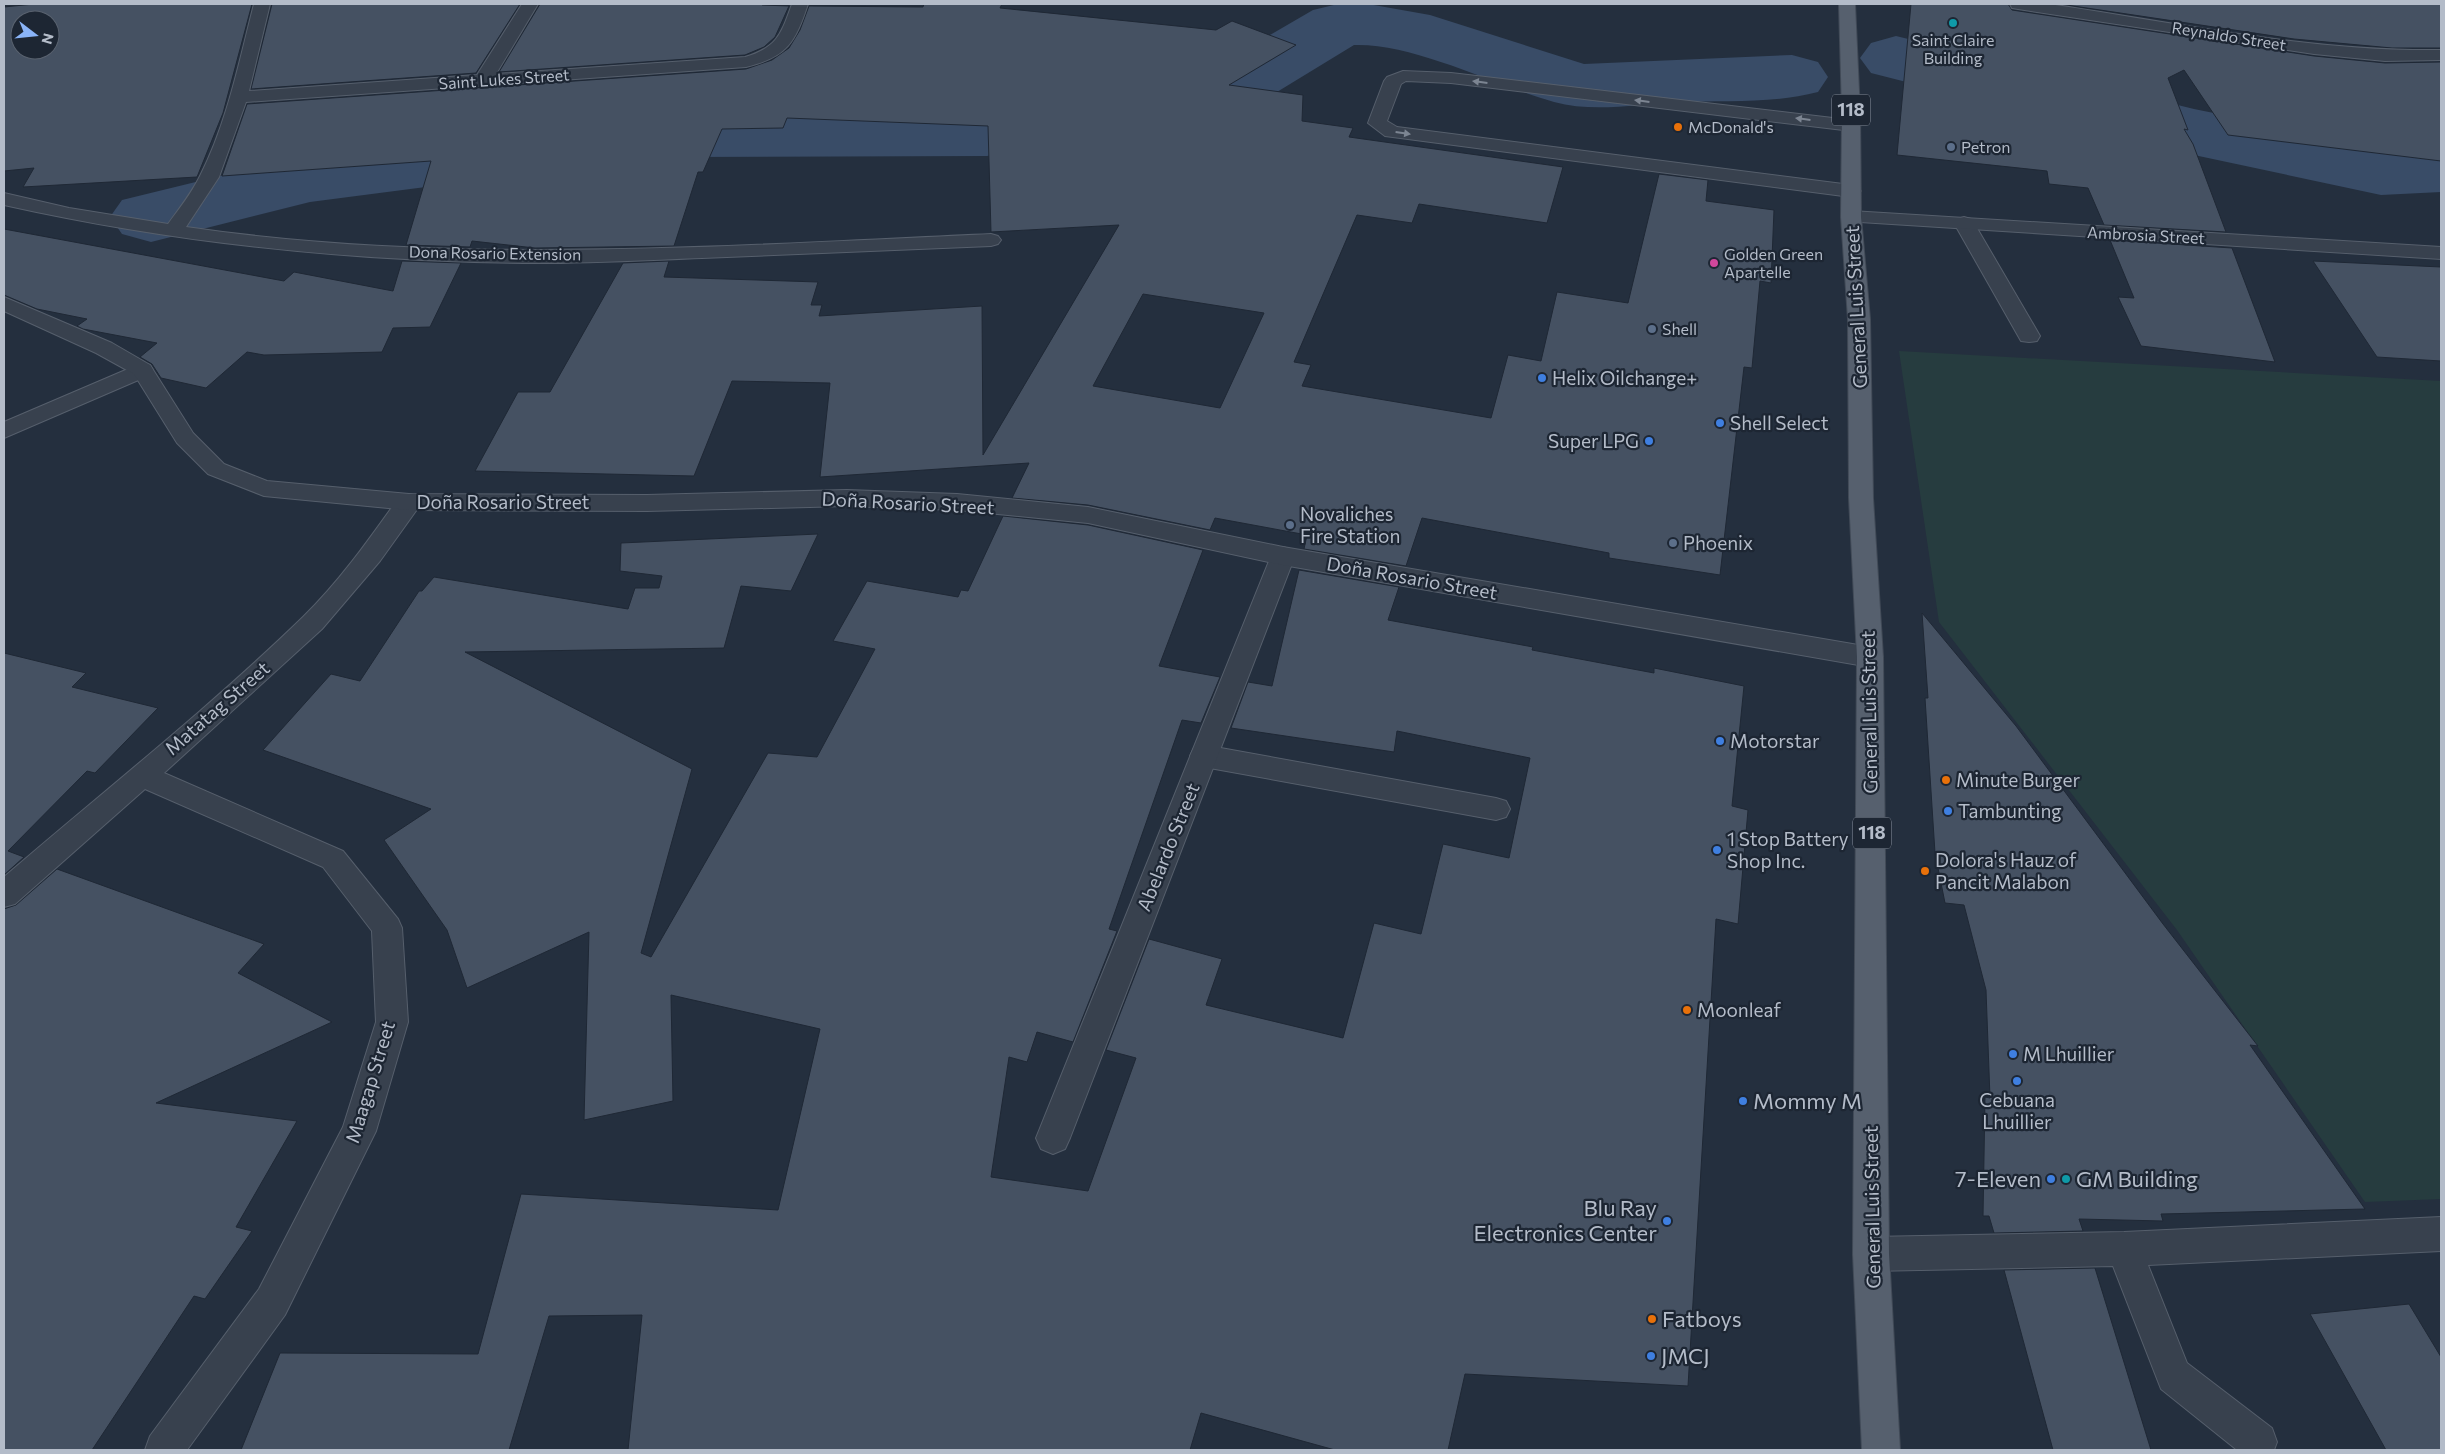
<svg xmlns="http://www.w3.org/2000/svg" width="2445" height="1454" font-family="Commissioner,sans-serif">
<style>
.green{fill:#263c3f}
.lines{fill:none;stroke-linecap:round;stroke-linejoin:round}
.river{fill:#394c67;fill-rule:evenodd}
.building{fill:#455162;stroke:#1f2835;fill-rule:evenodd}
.service-casing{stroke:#565f6c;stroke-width:2}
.minor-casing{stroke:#565f6c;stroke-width:2}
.tertiary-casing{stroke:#565f6c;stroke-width:2}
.primary-casing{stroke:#414a57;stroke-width:2}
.service{fill:#38414e;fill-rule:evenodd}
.minor{fill:#38414e;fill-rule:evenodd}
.tertiary{fill:#38414e;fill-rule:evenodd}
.primary{fill:#56606e;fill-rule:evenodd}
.oneway{fill:#7c8592}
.culture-dot{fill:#0f9aa8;stroke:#1d2633;stroke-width:2}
.food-dot{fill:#e8710a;stroke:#1d2633;stroke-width:2}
.service-dot{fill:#5c6f8a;stroke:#1d2633;stroke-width:2}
.hotel-dot{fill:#d1479c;stroke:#1d2633;stroke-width:2}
.shop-dot{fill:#3f7fe0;stroke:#1d2633;stroke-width:2}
.labels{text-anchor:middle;stroke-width:4.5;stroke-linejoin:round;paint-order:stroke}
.far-street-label{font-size:16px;fill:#b4bcc9;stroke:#1d2633}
.far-poi-label{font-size:16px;fill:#b4bcc9;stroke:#1d2633;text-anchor:start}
.shield{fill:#1d2633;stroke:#878f9c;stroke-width:1}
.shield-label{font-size:18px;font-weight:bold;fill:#b4bcc9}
.street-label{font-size:19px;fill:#b4bcc9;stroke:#1d2633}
.poi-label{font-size:19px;fill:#b4bcc9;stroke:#1d2633;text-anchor:start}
.near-poi-label{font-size:22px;fill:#b4bcc9;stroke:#1d2633;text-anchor:start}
</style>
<rect width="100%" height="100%" fill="#242f3e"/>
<!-- green -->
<path class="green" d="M1899 351 2441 381V1199L2365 1202 2177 930 1939 622Z"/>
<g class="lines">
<!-- river -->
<path class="river" d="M1338 4H1368L1430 15 1584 64 1792 55 1818 62 1828 77 1818 92C1772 104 1725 100 1678 102 1637 104 1594 113 1554 102 1494 85 1414 43 1354 45L1203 137 1176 144H1048L987 156 685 157 669 161 583 160 518 169 472 181 310 202 151 242 122 234 110 217 122 200 310 154 469 135 513 124 583 114 664 115 680 111 987 110 1048 98H1161L1313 10Z
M1896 36 2194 109 2381 147 2441 144V192L2381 195 2194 155 1871 73 1860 58 1871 43Z"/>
</g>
<!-- building -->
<path class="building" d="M34 4H252L223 113 197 177 23 187 34 168 4 171V7ZM20 20H50V50H20Z
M272 4H520L476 73 251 89Z
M540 4H763L762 5 789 6 775 37 764 47 745 55 499 72Z
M924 4H1002L1000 8 1216 30 1232 21 1296 45 1229 85 1303 95 1302 121 1353 128 1349 137 1563 167 1547 223 1419 204 1412 223 1357 215 1294 362 1311 365 1302 386 1491 418 1508 355 1541 361 1557 292 1628 303 1659 174 1708 180 1706 201 1774 210 1771 283 1760 281 1752 368 1744 367 1720 575 1609 558V553L1422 518 1406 566 1304 549 1307 535 1215 518 1210 530 1088 505 1012 498 1029 463 820 477 830 383 732 381 694 476 475 471 518 392H550L623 263 669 261 664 277 818 282 811 305H822L819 316 982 306 983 455 1119 225 991 232 988 126 787 118 783 128 722 129 703 172H698L674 246 535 248 472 241 470 247 406 245 431 161 222 176 247 104 746 69 772 60 789 48 800 30 809 6 923 7ZM1143 294 1264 313 1220 408 1093 386Z
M1911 4H2008L2012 10 2314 56 2385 63 2441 62V161L2228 135 2184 70 2168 78 2188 130 2184 129 2193 144 2226 232 2104 225 2088 188 2049 184 2047 171 1897 155Z
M2060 4H2441V48H2392L2294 39Z
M4 229 284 281 294 272 393 291 402 261 461 263 430 327 393 328 382 352 264 355 247 352 206 388 161 378 152 364 140 357 157 343 83 329 77 326 87 319 37 309 4 295Z
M2110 240 2232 248 2275 362 2141 346 2118 297 2134 298Z
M2313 261 2441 267V361L2377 357Z
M1003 516 1088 525 1203 550 1159 666 1220 677 1201 723 1182 720 1109 929 1117 931 1073 1042 1037 1032 1027 1062 1009 1057 991 1177 1088 1191 1136 1058 1106 1050 1149 939 1222 959 1206 1005 1343 1038 1374 923 1421 934 1443 844 1509 858 1530 758 1397 731 1394 752 1231 728 1248 682 1272 686 1299 570 1399 587 1388 620 1533 647 1532 650 1654 673V668L1744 686 1732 806 1748 810 1738 924 1716 919 1688 1386 1465 1374 1448 1450H1335L1201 1413 1190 1450H628L642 1315 549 1316 509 1450H241L280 1353 478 1354 521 1194 778 1210 820 1029 671 995 673 1101 584 1120 589 932 467 988 447 930 384 840 431 809 263 750 331 674 360 681 419 591H422L434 577 628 609 635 588H659L662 576 620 571 621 543 818 534 791 591 741 586 724 648 465 652 692 769 641 953 651 957 768 753 817 757 875 649 833 641 867 581 958 597 961 590 968 591Z
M1922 613 2016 726 2163 924 2258 1046 2250 1045 2365 1209 2161 1214 2163 1221 2079 1219 2083 1231 1994 1233 1989 1216H1983L1985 1097 1990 1098 1986 990 1964 905 1945 903 1935 853 1925 698H1928Z
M4 653 86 673 72 687 158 708 95 773 87 771 8 851 24 857 4 875Z
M57 869 264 944 238 973 332 1022 156 1103 297 1121 236 1227 252 1231 205 1299 194 1296 92 1450H4V909L16 905Z
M2095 1268 2151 1450H2053L2004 1270Z
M2409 1304 2441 1357V1450H2386L2310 1314Z"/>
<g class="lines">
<!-- service casing -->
<g class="service-casing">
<path id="service" d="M1403 71 1451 73 1858 121 1861 125 1858 129 1852 131 1451 83 1406 81 1401 84 1387 121 1397 127 1851 185 1858 187 1861 191 1858 195 1851 197 1385 136 1368 123 1384 81 1387 77Z
M1964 217 1971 219 1974 223 2040 336 2037 341 2029 342 2021 341 1954 223 1957 219Z
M1204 745 1496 798 1506 801 1510 809 1506 817 1496 820 1204 767 1194 764 1190 756 1194 748Z
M2441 1217V1251L2148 1265 2187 1363 2272 1428 2277 1442 2274 1450H2237L2161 1389 2113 1266 1871 1271 1858 1266 1853 1254 1858 1242 1871 1237 2124 1232Z"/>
</g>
<!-- minor casing -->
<g class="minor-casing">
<path id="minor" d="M254 4H270L249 91 477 75 522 4H538L496 74 745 57C778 47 781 34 792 4H808C795 43 787 57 746 67L246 102 219 177 186 227C453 266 723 246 991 234L998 236 1001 240 998 244 991 246C895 250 798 254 702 258 647 260 593 263 538 263 358 262 179 244 4 205V193L69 208 168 224C179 209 191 194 200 176 227 123 239 62 254 4Z
M2010 4H2049C2178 23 2310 52 2441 50V60L2385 61 2314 54 2018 9 2012 8Z
M142 363 150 365 153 370 150 375 4 438V422Z
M409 494 418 496 421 502 418 508 380 561 322 629 164 773 343 851 398 919 402 928 408 1022 376 1131 285 1315 187 1450H145L150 1436 259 1289 343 1127 376 1022 372 931 323 867 145 789 15 904 4 907V877C104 791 208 709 303 617 340 581 370 538 400 496Z
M1283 547 1292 550 1295 556 1070 1138 1065 1149 1053 1154 1041 1149 1036 1138 1271 556 1274 550Z"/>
</g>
<!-- tertiary casing -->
<g class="tertiary-casing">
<path id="tertiary" d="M1851 211 2441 247V259L1844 221 1841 217 1844 213Z
M4 297 112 343 150 365 193 433 224 464 267 481 409 494 647 495 847 490 957 494 1088 507 1283 547 1870 647 1879 650 1883 657 1879 664 1870 667 1283 565 1088 523 957 510 847 506 647 511 409 510 264 496 208 474 177 443 134 374 96 353 4 311Z"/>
</g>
<!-- primary casing -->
<g class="primary-casing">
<path id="primary" d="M1839 4H1855L1860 113 1861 217 1870 319 1873 498 1883 657 1889 1254 1900 1450H1862L1853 1254 1857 657 1849 498 1848 319 1841 217 1842 113Z"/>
</g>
<!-- service -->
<use href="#service" class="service"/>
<!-- minor -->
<use href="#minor" class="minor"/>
<!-- tertiary -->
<use href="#tertiary" class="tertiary"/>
<!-- primary -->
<use href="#primary" class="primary"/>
</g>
<!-- one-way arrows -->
<defs><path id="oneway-solid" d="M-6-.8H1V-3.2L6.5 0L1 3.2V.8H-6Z" transform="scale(1.25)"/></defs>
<g class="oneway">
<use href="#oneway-solid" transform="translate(1480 82) rotate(-173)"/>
<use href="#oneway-solid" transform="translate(1642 101) rotate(-173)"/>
<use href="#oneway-solid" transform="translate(1803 119) rotate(-173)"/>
<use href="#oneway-solid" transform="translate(1403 133) rotate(8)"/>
</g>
<!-- markers -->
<g class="culture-dot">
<circle cx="1953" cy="23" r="5"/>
<circle cx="2066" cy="1179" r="5"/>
</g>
<g class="food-dot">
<circle cx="1678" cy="127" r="5"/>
<circle cx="1946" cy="780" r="5"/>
<circle cx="1925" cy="871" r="5"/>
<circle cx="1687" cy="1010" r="5"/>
<circle cx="1652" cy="1319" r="5"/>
</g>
<g class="service-dot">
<circle cx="1951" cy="147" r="5"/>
<circle cx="1652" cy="329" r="5"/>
<circle cx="1290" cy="525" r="5"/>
<circle cx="1673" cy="543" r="5"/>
</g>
<circle class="hotel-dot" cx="1714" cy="263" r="5"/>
<g class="shop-dot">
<circle cx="1542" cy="378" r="5"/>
<circle cx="1720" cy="423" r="5"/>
<circle cx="1649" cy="441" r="5"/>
<circle cx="1720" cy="741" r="5"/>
<circle cx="1948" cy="811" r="5"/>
<circle cx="1717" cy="850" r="5"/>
<circle cx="2013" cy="1054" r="5"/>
<circle cx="2017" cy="1081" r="5"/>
<circle cx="1743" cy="1101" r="5"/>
<circle cx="2051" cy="1179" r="5"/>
<circle cx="1667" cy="1221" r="5"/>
<circle cx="1651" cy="1356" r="5"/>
</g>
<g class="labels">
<!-- far-street labels -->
<g class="far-street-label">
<text transform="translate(2229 36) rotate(9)" y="6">Reynaldo Street</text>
<text transform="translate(504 79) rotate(-4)" y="6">Saint Lukes Street</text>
<text transform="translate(2146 235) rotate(3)" y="6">Ambrosia Street</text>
<text transform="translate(495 253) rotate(1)" y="6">Dona Rosario Extension</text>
</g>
<!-- far-poi labels -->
<g class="far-poi-label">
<text x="1953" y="46" text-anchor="middle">Saint Claire<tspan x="1953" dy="18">Building</tspan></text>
<text x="1688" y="133">McDonald's</text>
<text x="1961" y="153">Petron</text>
<text x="1724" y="260">Golden Green<tspan x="1724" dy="18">Apartelle</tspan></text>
<text x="1662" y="335">Shell</text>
</g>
<!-- shield labels -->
<g class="shield">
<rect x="1832" y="94.5" width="38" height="31" rx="4"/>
<rect x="1853" y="817.5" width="38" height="31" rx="4"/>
</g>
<g class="shield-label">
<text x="1851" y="116">118</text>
<text x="1872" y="839">118</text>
</g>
<!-- street labels -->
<g class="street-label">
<text transform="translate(1856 307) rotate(-93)" y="7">General Luis Street</text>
<text x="503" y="509">Doña Rosario Street</text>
<text transform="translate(908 503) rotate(3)" y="7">Doña Rosario Street</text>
<text transform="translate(1412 578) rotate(10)" y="7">Doña Rosario Street</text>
<text transform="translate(217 708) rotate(-41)" y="7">Matatag Street</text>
<text transform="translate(1869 712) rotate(-91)" y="7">General Luis Street</text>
<text transform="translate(1168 847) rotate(-68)" y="7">Abelardo Street</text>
<text transform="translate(370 1082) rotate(-73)" y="7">Maagap Street</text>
<text transform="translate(1872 1207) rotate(-91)" y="7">General Luis Street</text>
</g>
<!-- poi labels -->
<g class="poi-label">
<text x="1552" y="385">Helix Oilchange+</text>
<text x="1730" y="430">Shell Select</text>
<text x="1639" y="448" text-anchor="end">Super LPG</text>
<text x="1300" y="521">Novaliches<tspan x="1300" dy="22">Fire Station</tspan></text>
<text x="1683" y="550">Phoenix</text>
<text x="1730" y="748">Motorstar</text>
<text x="1956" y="787">Minute Burger</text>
<text x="1958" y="818">Tambunting</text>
<text x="1727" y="846">1 Stop Battery<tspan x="1727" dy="22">Shop Inc.</tspan></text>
<text x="1935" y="867">Dolora's Hauz of<tspan x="1935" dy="22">Pancit Malabon</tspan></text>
<text x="1697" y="1017">Moonleaf</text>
<text x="2023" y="1061">M Lhuillier</text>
<text x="2017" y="1107" text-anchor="middle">Cebuana<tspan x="2017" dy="22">Lhuillier</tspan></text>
</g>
<!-- near-poi labels -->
<g class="near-poi-label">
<text x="1753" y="1109">Mommy M</text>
<text x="2041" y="1187" text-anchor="end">7-Eleven</text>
<text x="2076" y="1187">GM Building</text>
<text x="1657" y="1216" text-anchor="end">Blu Ray<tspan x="1657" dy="25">Electronics Center</tspan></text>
<text x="1662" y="1327">Fatboys</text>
<text x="1661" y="1364">JMCJ</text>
</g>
</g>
<!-- border -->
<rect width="2445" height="1454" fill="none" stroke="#b4bcc9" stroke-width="10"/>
<!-- north arrow -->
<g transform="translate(35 35) rotate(106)"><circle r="24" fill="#1d2633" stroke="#59626f"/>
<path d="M0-4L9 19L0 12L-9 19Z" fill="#8ab4f8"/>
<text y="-8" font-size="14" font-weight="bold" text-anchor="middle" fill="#b4bcc9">N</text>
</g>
</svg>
